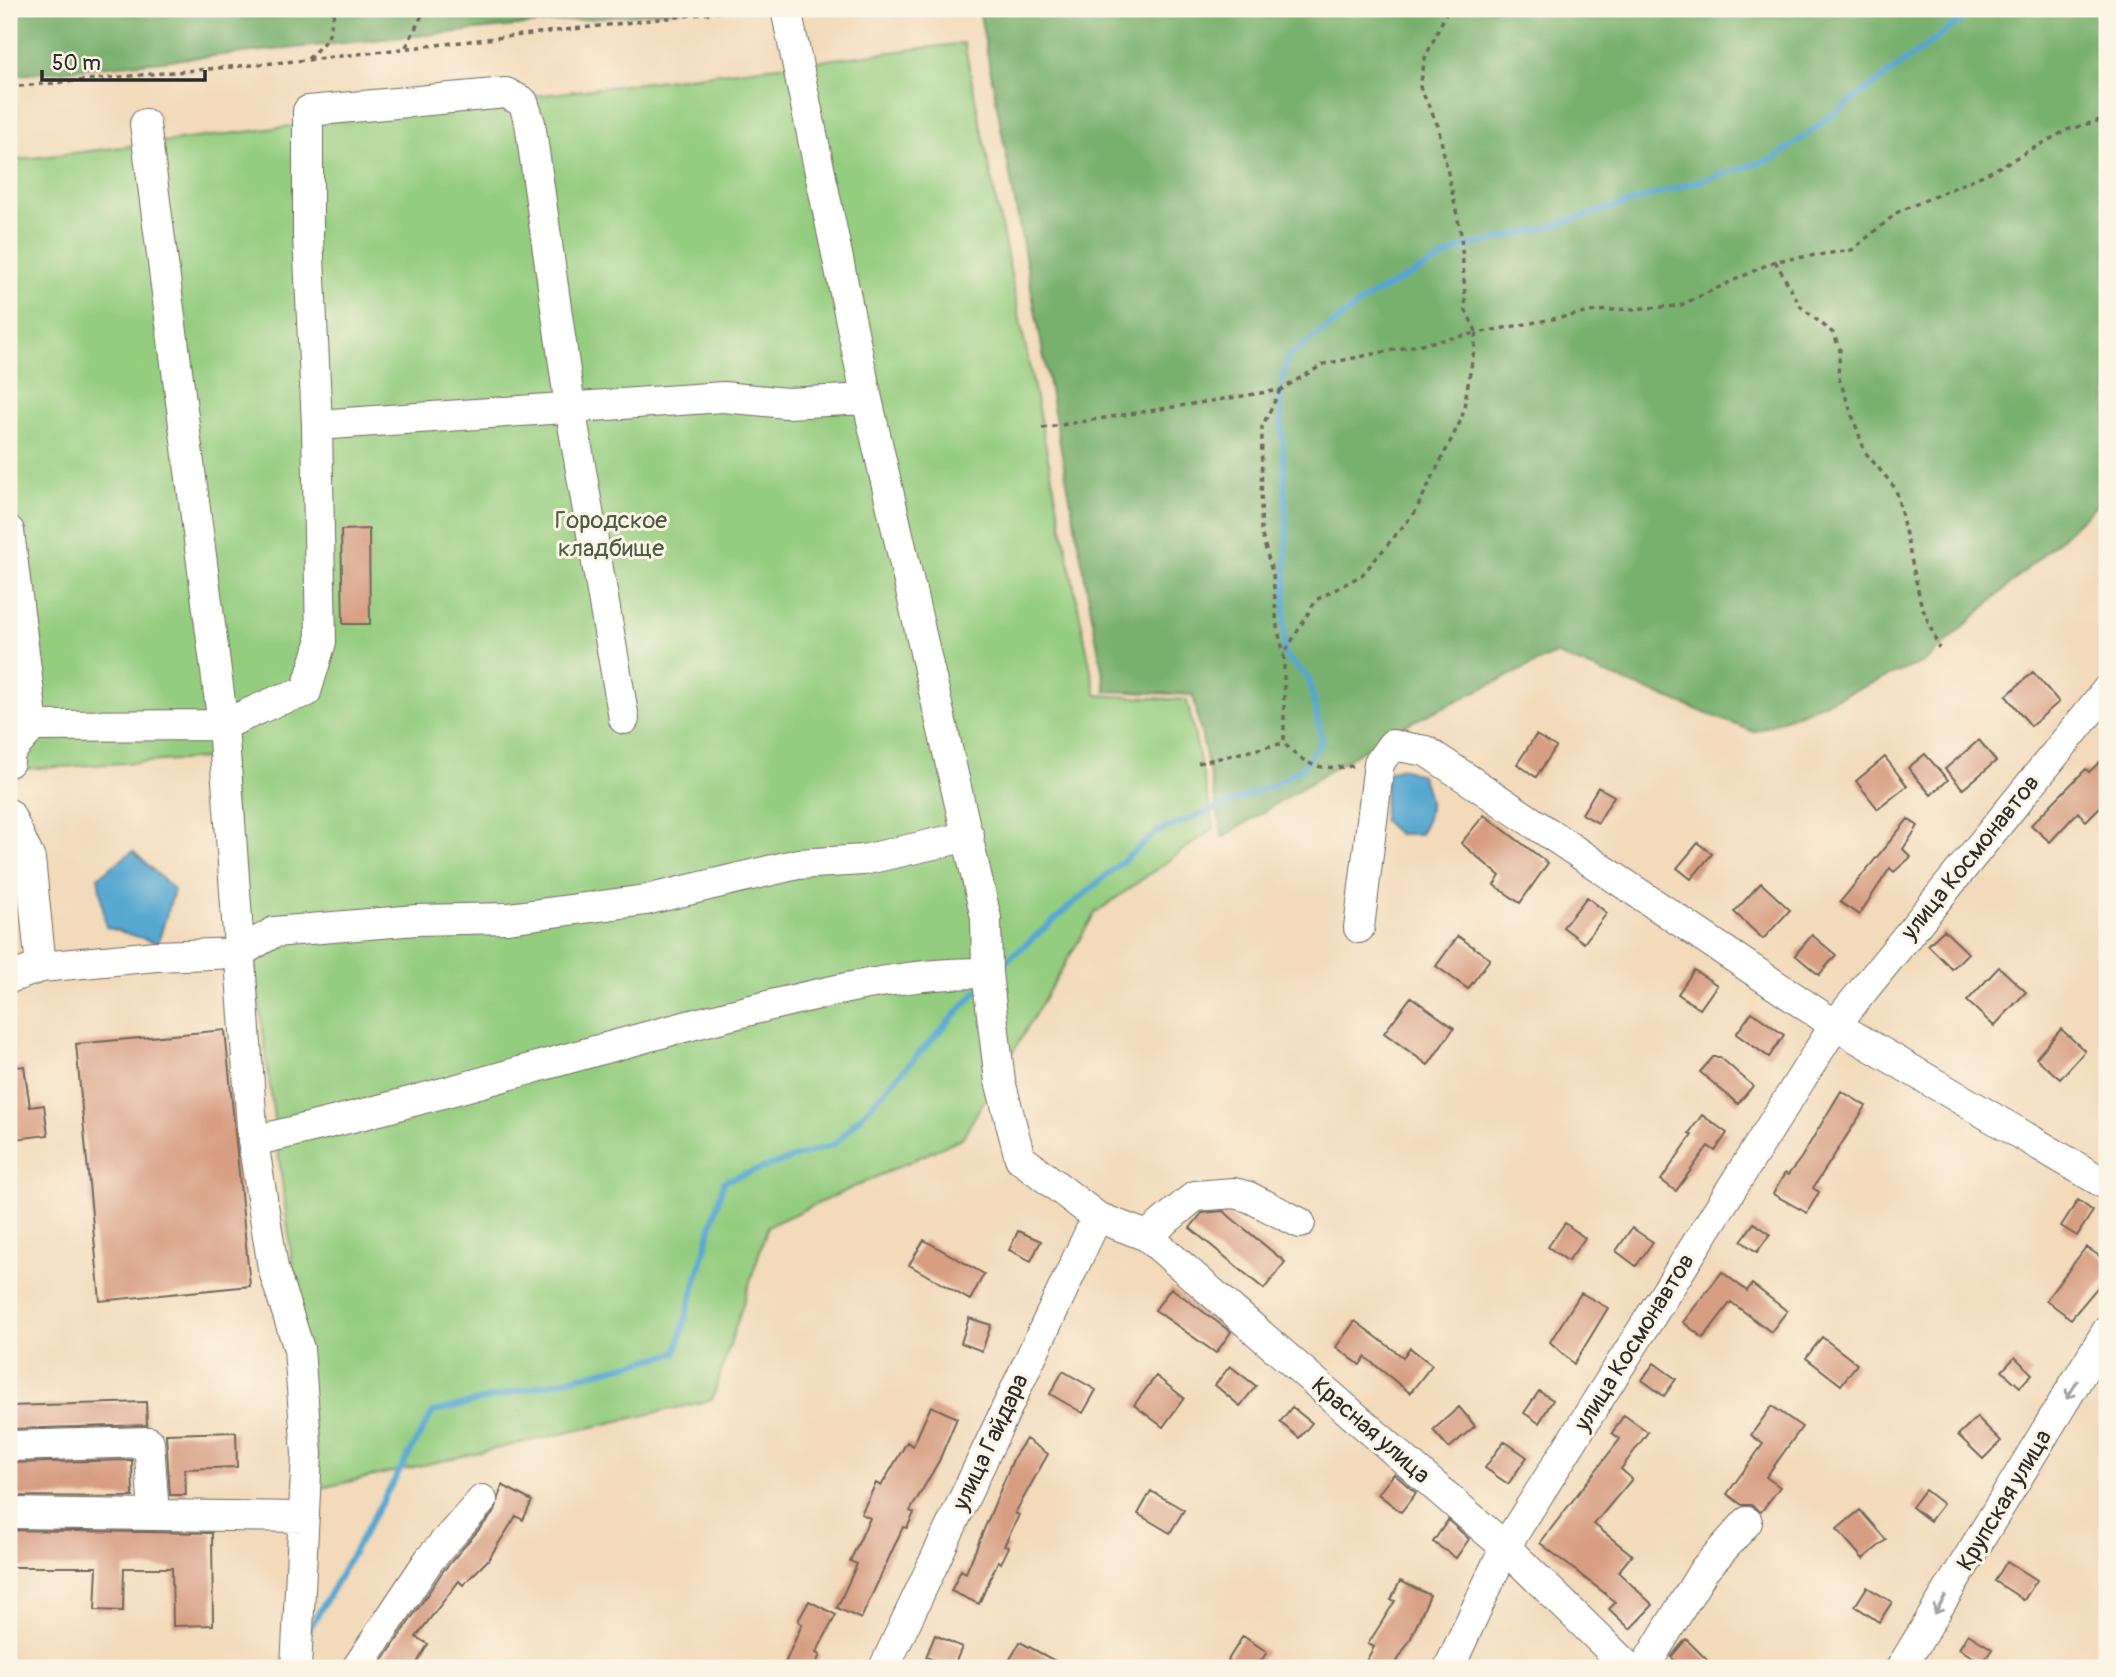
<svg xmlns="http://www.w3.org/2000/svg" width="2116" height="1677" font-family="Pangolin,sans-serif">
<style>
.green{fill:#95cd80;stroke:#607c56;stroke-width:2}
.forest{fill:#78b06e;stroke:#526e4c;stroke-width:2}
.water{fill:#57a7d1;stroke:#41697e;stroke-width:2}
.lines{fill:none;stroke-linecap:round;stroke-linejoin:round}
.stream{stroke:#57a7d1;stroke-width:6}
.building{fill:#d89e83}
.minor-casing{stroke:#71685d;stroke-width:32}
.path{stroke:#71685d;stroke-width:3.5;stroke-dasharray:5 5;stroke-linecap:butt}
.minor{stroke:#fff;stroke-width:30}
.oneway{stroke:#a0a0a0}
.labels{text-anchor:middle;stroke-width:6;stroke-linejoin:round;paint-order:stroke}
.park-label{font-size:24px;fill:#4b5c44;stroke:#fcf5e5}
.street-label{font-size:24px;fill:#2b2b2b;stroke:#fcf5e5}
</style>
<rect width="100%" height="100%" fill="#fcf5e5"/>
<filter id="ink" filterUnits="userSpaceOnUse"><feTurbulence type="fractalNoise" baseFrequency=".0143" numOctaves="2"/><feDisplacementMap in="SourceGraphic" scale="14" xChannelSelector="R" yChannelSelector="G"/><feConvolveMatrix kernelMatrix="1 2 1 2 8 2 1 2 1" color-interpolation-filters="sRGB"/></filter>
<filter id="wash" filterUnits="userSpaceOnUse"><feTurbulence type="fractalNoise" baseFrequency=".00686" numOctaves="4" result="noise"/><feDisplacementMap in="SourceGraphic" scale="28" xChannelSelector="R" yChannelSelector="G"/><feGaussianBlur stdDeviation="1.57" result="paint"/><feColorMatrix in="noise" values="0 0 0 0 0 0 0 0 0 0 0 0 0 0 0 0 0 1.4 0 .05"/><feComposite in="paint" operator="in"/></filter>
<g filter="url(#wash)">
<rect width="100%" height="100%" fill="#f2daba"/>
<!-- green -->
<path class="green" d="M964 43 1096 695 1187 700 1214 828 1095 913 962 1138 768 1226 712 1400 321 1488 228 757 9 770V161Z"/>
<!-- forest -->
<path class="forest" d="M9 9H688L9 76Z
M979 9H2107V496L1926 661 1754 732 1555 654 1397 729 1223 837 1193 695 1106 691Z"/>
<!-- water -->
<path class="water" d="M1402 768 1421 775C1431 800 1433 810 1420 834H1398L1383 820 1387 772Z
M133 851 174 890 158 943 106 927 98 877Z"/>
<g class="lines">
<!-- stream -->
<path class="stream" d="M998 968 1157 832 1274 785 1302 768 1322 740 1309 679 1284 654 1287 531 1280 390 1289 356 1369 297 1462 248 1542 229 1775 158 1976 9
M309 1630 433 1412 676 1353 724 1181 835 1144 979 989"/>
</g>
<g id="blocks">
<!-- building -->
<path class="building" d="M369 529 370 624H343L341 530Z
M2033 672 2059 702 2031 726 2006 696Z
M1536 735 1556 747 1536 777 1517 764Z
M1979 740 1996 761 1963 789 1945 769Z
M1925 754 1948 780 1931 795 1908 768Z
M2107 755V800L2086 821 2078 812 2050 842 2031 825 2086 769 2089 772Z
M1885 757 1907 786 1878 809 1856 781Z
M1598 787 1614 796 1598 823 1582 814Z
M1484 815 1548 863 1520 903 1494 885 1500 876 1461 843Z
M1908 819 1918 826 1903 849 1911 857 1894 872 1890 868 1859 915 1840 902Z
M1698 843 1712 854 1691 879 1677 868Z
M1761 883 1790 910 1763 939 1734 912Z
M1587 897 1607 913 1584 943 1563 927Z
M1944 930 1968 953 1952 969 1928 945Z
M1812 935 1836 955 1819 975 1795 955Z
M1458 936 1490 959 1468 989 1436 966Z
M1999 967 2026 992 1994 1026 1967 1001Z
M1694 970 1717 985 1700 1009 1678 994Z
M1411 997 1454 1028 1428 1065 1384 1033Z
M1752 1012 1784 1035 1769 1057 1736 1034Z
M2061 1029 2085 1051 2060 1079 2036 1058Z
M225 1030 250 1286 100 1301 76 1044Z
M1713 1057H1720L1753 1086 1738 1104 1700 1072Z
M24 1066 30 1107 44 1105 48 1135 15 1139 9 1068Z
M1841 1091 1866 1106 1813 1188 1819 1192 1807 1213 1773 1194 1785 1173 1788 1175 1801 1158Z
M1702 1115 1727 1133 1715 1151 1708 1146 1676 1191 1661 1180 1692 1135 1689 1133Z
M2078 1200 2093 1211 2077 1236 2061 1226Z
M1223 1211 1285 1262 1264 1289 1190 1228 1202 1213Z
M1565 1223 1585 1238 1568 1261 1548 1247Z
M1754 1223 1770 1234 1757 1252 1741 1241Z
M1632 1228 1653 1242 1636 1266 1616 1251Z
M1018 1231 1041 1241 1031 1261 1009 1250Z
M924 1240 984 1274 970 1300 909 1265Z
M2086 1247 2107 1261V1276L2071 1319 2046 1300Z
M1722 1272 1747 1291 1752 1284 1787 1311 1771 1332 1731 1302 1703 1338 1683 1322Z
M1171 1288 1231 1332 1216 1353 1155 1310Z
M1581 1293 1608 1308 1574 1364 1550 1342Z
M969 1318 991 1325 982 1351 961 1343Z
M1355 1321 1403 1357 1410 1348 1432 1365 1410 1393 1365 1357 1360 1365 1336 1347Z
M1822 1337 1857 1364 1841 1385 1806 1358Z
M2015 1357 2032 1374 2020 1387 2002 1371Z
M1654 1363 1676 1379 1664 1396 1642 1380Z
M1230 1366 1256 1386 1240 1406 1215 1385Z
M1063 1371 1096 1390 1083 1413 1050 1394Z
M1156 1376 1184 1398 1163 1427 1134 1405Z
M1539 1391 1553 1400 1539 1423 1524 1413Z
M146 1402 147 1425 9 1429V1406Z
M931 1406 957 1418 939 1461 910 1511 914 1513 907 1528 903 1527 861 1619 837 1608 857 1564 850 1561 870 1518 861 1514 876 1483 881 1486 907 1442 913 1446Z
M1772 1406 1802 1427 1766 1477 1780 1487 1761 1512 1751 1505H1742L1727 1494 1763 1444 1751 1435Z
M1292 1407 1312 1423 1299 1438 1280 1422Z
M1459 1407 1475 1426 1449 1448 1433 1430Z
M1624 1415 1648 1432 1621 1469 1632 1479 1594 1524 1632 1555 1618 1572 1653 1605 1630 1629 1609 1609 1616 1602 1540 1543 1620 1439 1612 1433Z
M1977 1417 2001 1441 1983 1459 1958 1435Z
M236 1432 237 1467 185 1469 186 1495H170L166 1434Z
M1026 1439 1048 1454 1015 1513 1019 1515 1004 1546 1009 1547 1001 1563 998 1561 979 1604 951 1591 961 1570 966 1573 1014 1457Z
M1504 1441 1527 1457 1508 1484 1485 1468Z
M132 1460 133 1497 9 1496V1463Z
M1394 1474 1416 1493 1401 1512 1378 1494Z
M502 1485 532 1501 523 1520 516 1516 488 1560 463 1585 459 1581 416 1637 428 1644 414 1668H378L443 1571 495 1511Z
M1925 1490 1943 1504 1930 1521 1912 1507Z
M1151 1491 1184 1510 1170 1533 1138 1514Z
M1860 1510 1886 1540 1863 1559 1837 1529Z
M1448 1520 1469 1539 1456 1558 1433 1542Z
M9 1530 212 1533 213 1625 173 1626 172 1568H124L123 1611 95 1610 97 1567H9Z
M2007 1561 2037 1580 2024 1600 1995 1581Z
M1400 1581 1430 1595 1410 1640 1393 1668H1362L1374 1647 1368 1644 1395 1601 1391 1600Z
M1867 1587 1892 1602 1879 1622 1855 1606Z
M809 1601 836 1615 816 1653 820 1655 814 1668H783L802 1624 798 1621Z
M1968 1634 1992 1649 1983 1663 1959 1649Z
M935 1635 962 1647 953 1668 926 1657Z
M1243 1636 1267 1652 1256 1668H1242L1228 1660Z
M1686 1639 1715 1668H1682L1671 1657Z
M1020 1642 1068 1668H1005Z"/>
</g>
</g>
<g filter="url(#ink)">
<use href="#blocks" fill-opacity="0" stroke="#71685d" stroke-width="2"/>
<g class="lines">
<!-- minor casing -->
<g class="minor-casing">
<path id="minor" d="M786 9 867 399 986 918 987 973 1000 1081 1020 1158 1097 1217 1147 1236 1505 1547 1629 1668
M145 124 223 725 253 1141 273 1268 299 1349 307 1454 296 1668
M317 425 723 397 787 403 867 399
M9 531 33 726
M9 762 10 752 33 726 223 725 279 700 306 692 321 642 317 425 308 236V111L506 93 523 102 530 123 570 407 624 719
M9 814 30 859 41 967 156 956 239 953 274 932 416 920 508 918 646 900 798 864 863 860 969 836
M1359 928 1379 763 1392 745 1426 751 1835 1025 2107 1185
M9 978 41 967
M253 1141C409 1106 561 1058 715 1019 803 997 896 972 987 973
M1147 1236 1195 1196 1234 1193 1249 1197 1300 1223
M9 1446 149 1442 154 1514
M9 1513 304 1517
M357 1668 429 1560 482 1500
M884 1668 1097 1217
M1449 1668 1505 1547 1835 1025 2107 690
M1644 1668 1704 1570 1747 1522
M1901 1668 2107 1331"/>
</g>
<!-- path -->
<path class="path" d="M406 47 425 9
M308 59 328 38 335 9
M9 87 307 60 745 9
M1775 261 1801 307 1833 333 1840 349 1838 375 1865 452 1896 489 1921 604 1939 648
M1280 390 1262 427 1261 532 1273 575 1277 627 1284 654
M1042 428 1280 390 1324 364 1477 333 1466 311 1461 234 1438 126 1420 87 1425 58 1448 9
M1198 763 1284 743
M1353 766C1319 770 1308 768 1284 743V654L1316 600 1362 575 1415 512 1462 418 1477 333 1596 311 1679 306 1775 261 1852 250 1898 212 1990 172 2067 130 2107 118"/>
<!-- minor -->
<use href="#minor" class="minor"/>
</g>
<!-- one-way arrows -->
<defs><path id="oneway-shaft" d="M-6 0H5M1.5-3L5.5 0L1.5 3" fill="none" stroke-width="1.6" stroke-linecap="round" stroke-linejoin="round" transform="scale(1.75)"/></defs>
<g class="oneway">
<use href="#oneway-shaft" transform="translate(2072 1390) rotate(121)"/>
<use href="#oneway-shaft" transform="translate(1940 1605) rotate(121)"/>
</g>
</g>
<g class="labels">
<!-- park labels -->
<g class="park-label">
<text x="611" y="528">Городское<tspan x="611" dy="28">кладбище</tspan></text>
</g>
<!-- street labels -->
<g class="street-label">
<text transform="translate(1970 857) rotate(-51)" y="8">улица Космонавтов</text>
<text transform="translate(1634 1342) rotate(-58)" y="8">улица Космонавтов</text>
<text transform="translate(1371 1430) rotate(41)" y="8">Красная улица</text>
<text transform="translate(990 1442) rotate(-65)" y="8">улица Гайдара</text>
<text transform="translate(2004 1500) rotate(-59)" y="8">Крупская улица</text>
</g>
</g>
<!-- margin -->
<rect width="2116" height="1677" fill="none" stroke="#fcf5e5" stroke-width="35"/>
<!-- scale -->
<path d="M42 70v10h163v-10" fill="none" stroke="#2b2b2b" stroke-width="3.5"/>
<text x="52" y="70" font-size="21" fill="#2b2b2b" stroke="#fcf5e5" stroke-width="5" paint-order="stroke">50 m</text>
</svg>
